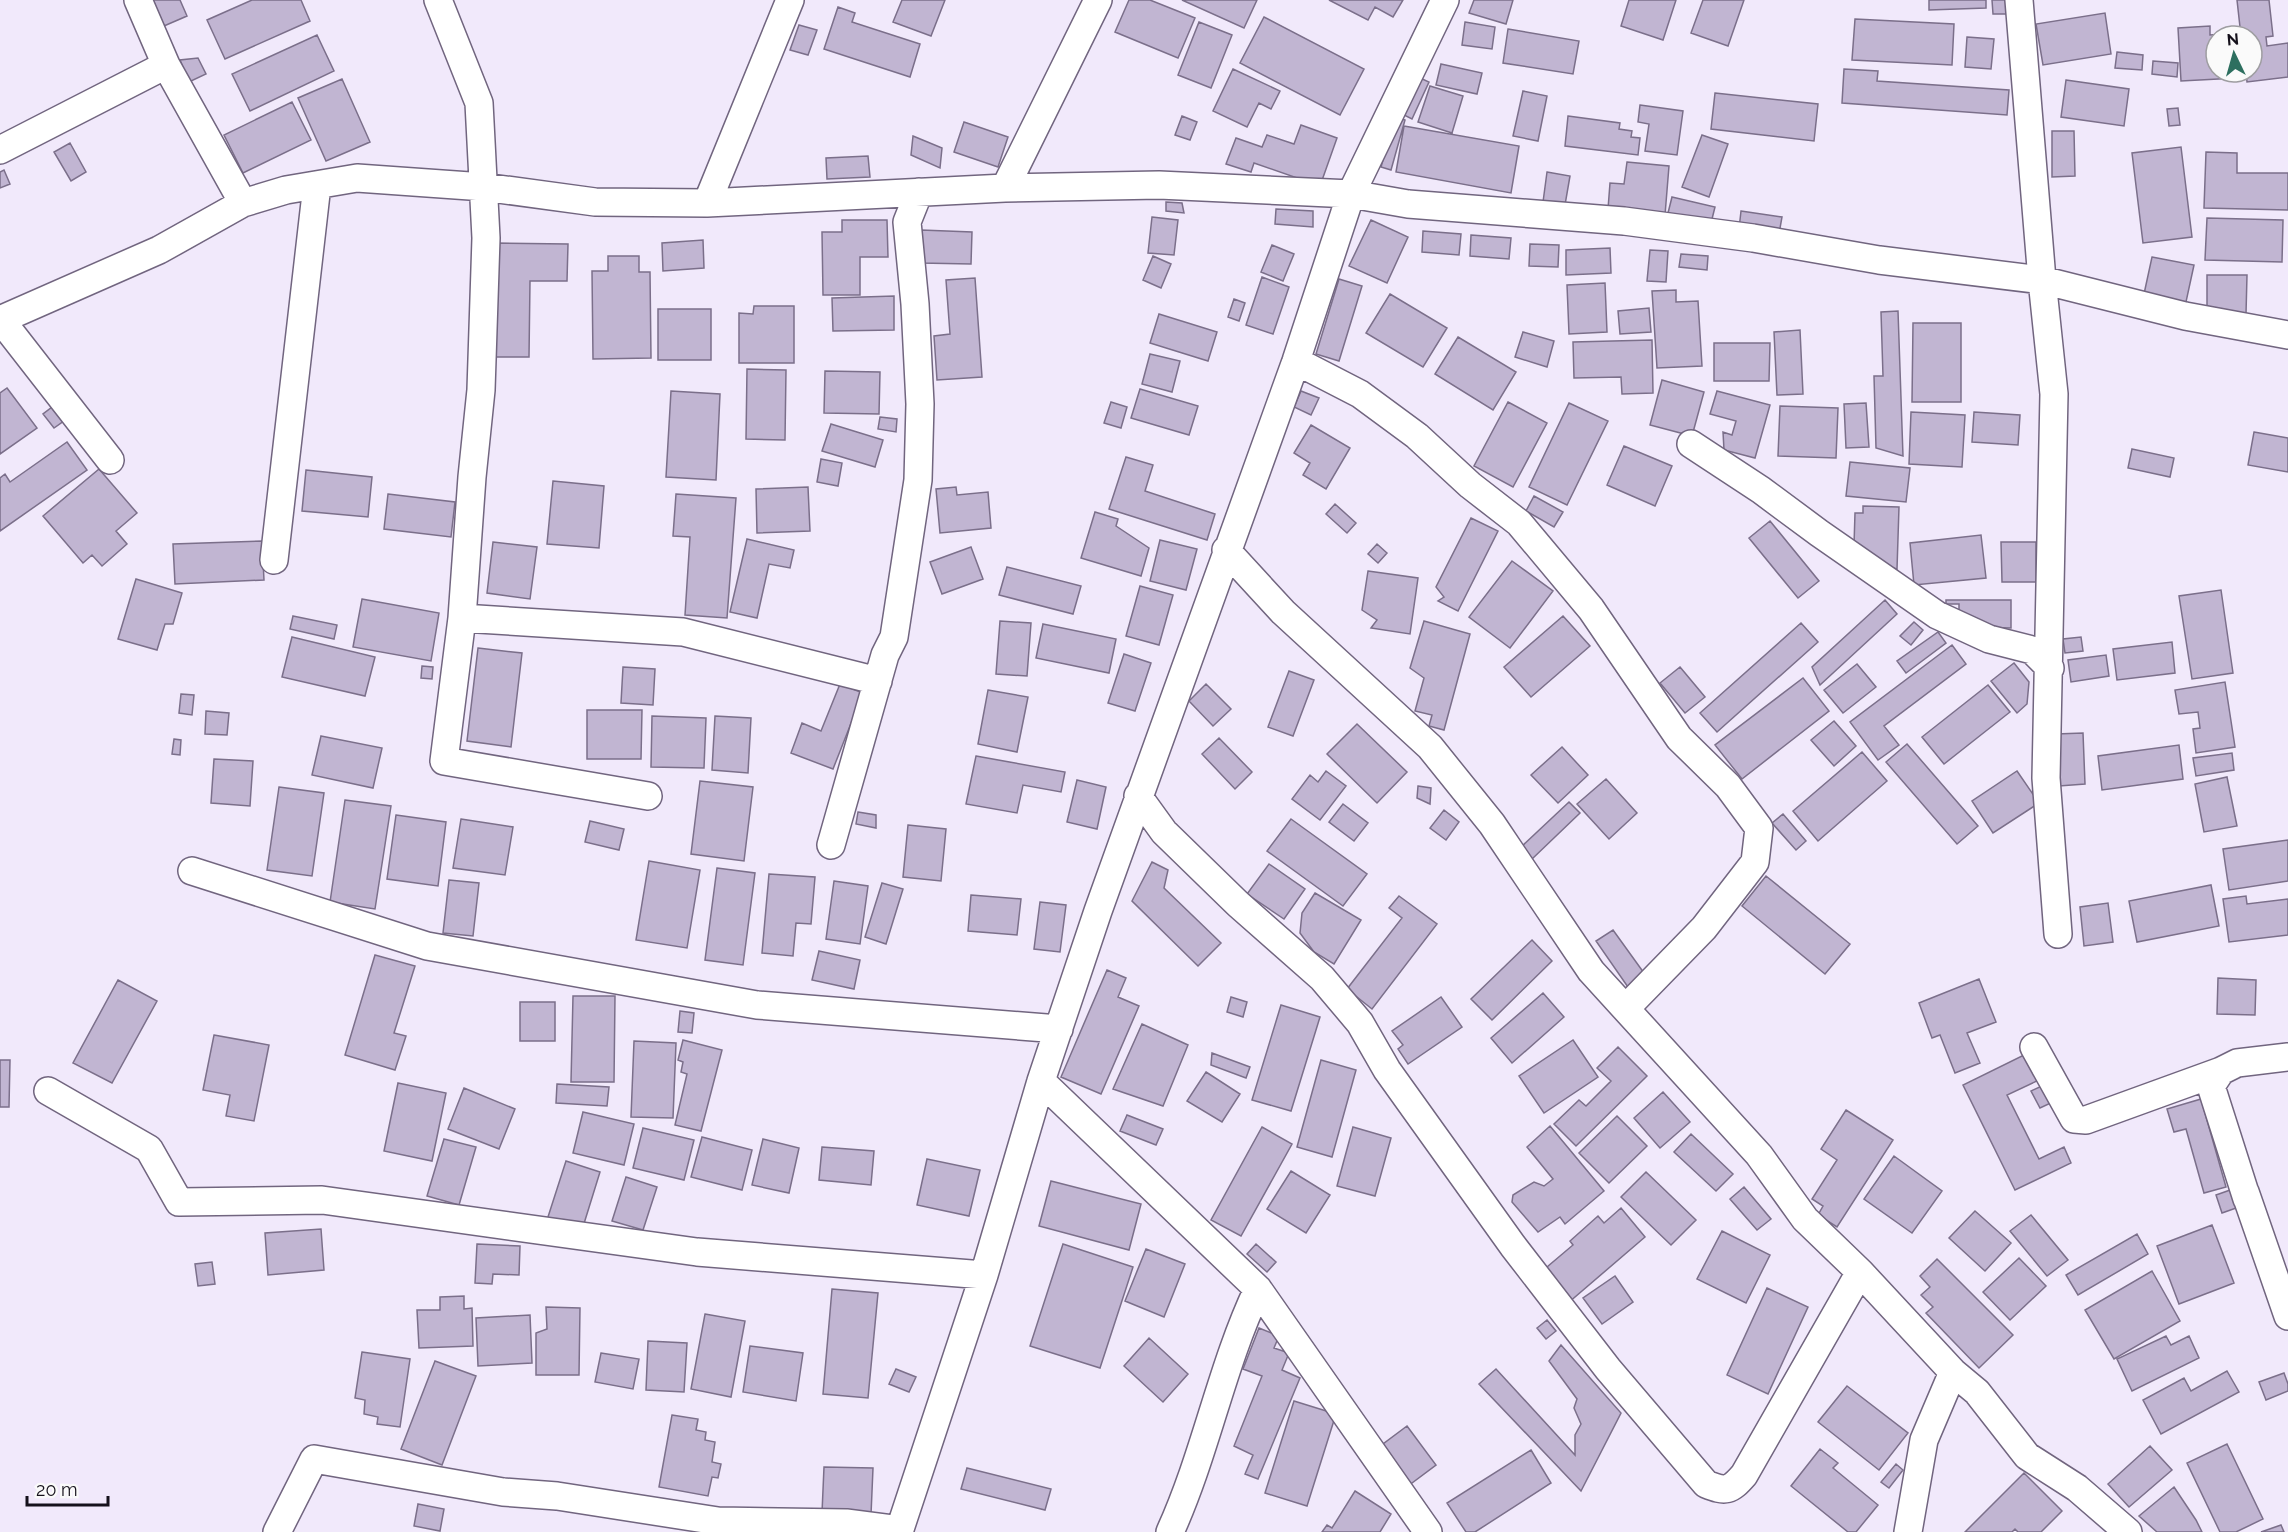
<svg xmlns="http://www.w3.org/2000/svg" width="2288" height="1532" font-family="Raleway,sans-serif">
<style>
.building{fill:#c1b5d2;stroke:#7b6f8a;stroke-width:1.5}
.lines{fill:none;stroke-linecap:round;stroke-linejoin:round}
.minor-casing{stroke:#71657f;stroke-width:30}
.minor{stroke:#fff;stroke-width:27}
</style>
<rect width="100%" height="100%" fill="#f1e9fb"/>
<!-- building -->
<path class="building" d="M153 0H180L187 16 164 26Z
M252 0H301L310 21 225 59 207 20Z
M902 0H945L931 36 893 22Z
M1129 0H1150L1195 18 1178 58 1115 32Z
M1182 0H1257L1244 28Z
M1329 0H1403L1393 17 1375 7 1368 20Z
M1474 0H1513L1506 24 1469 13Z
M1629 0H1676L1663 40 1621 26Z
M1703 0H1744L1728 46 1691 33Z
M1929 0H1986V8L1929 10Z
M1992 0H2008L2009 14H1993Z
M2237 0H2269L2273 36 2266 37 2267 46 2288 43V77L2247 82 2246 72H2252V36H2241Z
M838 7 855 13 852 22 920 44 910 77 824 49Z
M2105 13 2111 54 2043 65 2036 24Z
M1264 17 1364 69 1340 115 1240 63Z
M1855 19 1954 24 1952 65 1852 60Z
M1199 22 1232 35 1211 88 1178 75Z
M1465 22 1495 27 1492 49 1462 45Z
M799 25 817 30 808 55 790 50Z
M2210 26V35L2235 33V36H2216V72H2237V78L2181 81 2178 28Z
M1508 29 1579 41 1573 74 1503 63Z
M317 35 334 71 250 111 232 74Z
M1967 37 1994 39 1991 69 1965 67Z
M2117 52 2143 55 2142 70 2115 68Z
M198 58 206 74 189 82 180 60Z
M2153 61 2178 63 2177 77 2152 74Z
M1441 64 1482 73 1477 94 1436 85Z
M1233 69 1280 91 1271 109 1259 103 1247 127 1213 111Z
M1844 69 1878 71 1877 81 2009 90 2007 115 1842 103Z
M1418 77 1429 82 1412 119 1402 114Z
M342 79 370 142 326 161 298 98Z
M2066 80 2129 89 2124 126 2061 117Z
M1430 86 1463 96 1452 133 1418 122Z
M1523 91 1547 96 1538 141 1513 136Z
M1715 93 1818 104 1814 141 1711 129Z
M292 102 311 140 243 173 224 135Z
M1640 105 1683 111 1677 155 1645 151 1649 124 1638 122Z
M2178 108 2180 125 2169 126 2167 109Z
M1182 116 1197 122 1190 140 1175 135Z
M1568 116 1620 123 1619 129 1632 131 1631 137 1640 138 1638 155 1565 146Z
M1395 117 1405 120 1391 170 1381 167Z
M964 122 1008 137 998 167 954 152Z
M1301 125 1337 138 1320 186 1254 163 1251 172 1226 164 1236 138 1262 147 1267 135 1294 144Z
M1404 126 1519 146 1511 193 1396 172Z
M2052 131H2074L2075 176 2052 177Z
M1702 135 1728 144 1709 197 1682 187Z
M913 136 942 148 940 168 911 155Z
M70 143 86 172 71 181 54 152Z
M2181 147 2192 237 2143 243 2132 153Z
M2206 152 2237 153V173H2288V210L2204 208Z
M868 156 870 177 827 179 826 158Z
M1627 162 1669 166 1665 215 1608 209 1610 183 1624 184Z
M4 170 10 184 0 188V172Z
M1547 172 1570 176 1565 205 1543 202Z
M1672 197 1715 207 1711 223 1668 213Z
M1166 202 1182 203 1184 213 1166 211Z
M1276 209 1313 211V227L1275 224Z
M1741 211 1782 217 1779 234 1739 229Z
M1152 217 1178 220 1174 255 1148 253Z
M2207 218 2283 220 2282 262 2205 260Z
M842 220H887L888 257H860V295H823L822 232H842Z
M1371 220 1408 237 1387 283 1349 266Z
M921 230 972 232 971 264 920 263Z
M1423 231 1461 234 1459 255 1422 252Z
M1471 235 1511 238 1509 259 1470 256Z
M703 240 704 268 663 271 662 243Z
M497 243 568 244 567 281H530L529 357H496Z
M1530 244 1559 245 1558 267 1529 266Z
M1272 245 1294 254 1283 281 1261 272Z
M1610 248 1611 273 1566 275V250Z
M1650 250 1668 251 1666 282 1647 281Z
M1681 254 1708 256 1707 270 1679 267Z
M608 256H639V272H650L651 358 593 359 592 271H608Z
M1153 256 1171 264 1161 288 1143 280Z
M2152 257 2194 265 2186 302 2144 294Z
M2207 275H2247L2246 314 2207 313Z
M1262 277 1289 287 1273 334 1246 325Z
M975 278 982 377 937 380 934 336 950 334 946 280Z
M1339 279 1362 286 1339 361 1316 354Z
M1605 283 1607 332 1569 334 1567 285Z
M1676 290V302L1698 301 1702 366 1657 368 1652 291Z
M1390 294 1447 328 1423 367 1366 333Z
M894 296V330L833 331 832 298Z
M1234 299 1245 303 1239 321 1228 317Z
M754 306H794V363H739V313L753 314Z
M1649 308 1651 332 1620 334 1618 311Z
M658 309H711V360H658Z
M1898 311 1903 456 1876 448 1874 376H1883L1881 312Z
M1159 314 1217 332 1208 361 1150 343Z
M1913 323H1961V402H1912Z
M1800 330 1803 394 1777 395 1774 332Z
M1523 332 1554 341 1547 367 1515 357Z
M1458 337 1516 372 1493 410 1435 374Z
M1652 340 1653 393 1622 394 1621 377 1574 378 1573 342Z
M1714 343H1770L1769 381H1714Z
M1150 354 1180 361 1172 392 1142 384Z
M747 369 786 370 785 440 746 439Z
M825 371 880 372 879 414 824 413Z
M1662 380 1704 392 1692 436 1650 425Z
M7 388 37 428 0 454V393Z
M1140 389 1198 406 1189 435 1131 418Z
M671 391 720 394 716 480 666 477Z
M1301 391 1319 398 1311 415 1294 407Z
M1717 391 1770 405 1755 458 1724 450 1723 432 1732 435 1736 421 1710 414Z
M1111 402 1127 407 1121 428 1104 423Z
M1508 402 1547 423 1513 487 1474 466Z
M1569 403 1608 421 1567 505 1529 487Z
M1866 403 1869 447 1846 448 1844 404Z
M56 404 68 418 54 428 43 414Z
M1780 406 1838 408 1836 458 1778 456Z
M1911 412 1965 415 1962 467 1909 464Z
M1974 412 2020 415 2018 445 1972 442Z
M880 417 897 419 896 432 878 429Z
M831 424 883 440 875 467 822 451Z
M1311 425 1350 448 1326 489 1303 475 1310 463 1294 453Z
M2254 432 2288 438V472L2248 465Z
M67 442 87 470 0 531V478L5 474 10 482Z
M1624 446 1672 466 1655 506 1607 485Z
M2132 449 2174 458 2170 477 2128 468Z
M1126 457 1153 465 1145 491 1215 514 1207 540 1109 509Z
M821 459 842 463 838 486 817 482Z
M1850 462 1910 468 1906 502 1846 496Z
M99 469 137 513 116 531 127 544 102 566 92 555 83 563 43 516Z
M306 470 372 477 368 517 302 511Z
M553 481 604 486 599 548 547 544Z
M808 487 810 531 757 533 756 489Z
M956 487 957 495 988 492 991 528 940 533 936 489Z
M388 494 455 502 451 537 384 529Z
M676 494 736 498 727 618 685 615 690 537 673 536Z
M1534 496 1563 512 1554 527 1526 511Z
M1335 504 1356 523 1347 533 1326 514Z
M1863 506 1899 507 1897 569 1878 564 1854 545 1855 513H1863Z
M1095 512 1118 519 1116 526 1149 548 1141 576 1081 558Z
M1471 518 1498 531 1458 611 1438 601 1444 597 1436 587Z
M1770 521 1819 581 1798 598 1749 538Z
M1981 535 1986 578 1914 585 1910 543Z
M747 539 794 550 790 568 769 564 757 618 730 612Z
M1160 540 1197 549 1186 590 1150 581Z
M262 541 264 580 175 584 173 544Z
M493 542 537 547 530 599 487 593Z
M2001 542H2036V582H2002Z
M1377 544 1387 553 1378 563 1368 554Z
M971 547 983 579 942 594 930 562Z
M1512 561 1553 591 1510 648 1469 617Z
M1007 567 1081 586 1073 614 999 595Z
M1368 571 1418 578 1410 634 1371 628 1377 620 1362 610Z
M136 579 182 593 173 624H165L157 650 118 639Z
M1140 586 1173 595 1159 645 1126 636Z
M2221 590 2233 673 2192 679 2179 596Z
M362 599 439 613 431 661 353 647Z
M1885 600 1897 614 1820 685 1812 667Z
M1946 600H2011V628L1977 627 1959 621V604H1946Z
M293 616 337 625 334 639 290 629Z
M1563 616 1590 646 1531 697 1504 667Z
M1000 621 1031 623 1027 676 996 674Z
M1424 621 1470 634 1444 730 1429 726 1432 715 1415 711 1424 678 1410 668Z
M1914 622 1923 630 1911 645 1900 636Z
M1801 623 1818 642 1717 732 1700 713Z
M1043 624 1116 639 1109 673 1036 658Z
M1938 632 1946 643 1906 673 1897 661Z
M292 637 375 657 365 696 282 677Z
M2081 637 2083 651 2065 653 2063 639Z
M2172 642 2175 673 2117 680 2113 649Z
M1952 645 1966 664 1884 726 1899 745 1878 760 1850 722Z
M478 648 522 653 511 747 467 741Z
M1124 654 1151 663 1135 711 1108 703Z
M2106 655 2109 676 2071 682 2068 660Z
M2014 663 2029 682 2027 704 2017 713 1991 681Z
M1857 664 1876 687 1843 713 1824 690Z
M422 666 433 667 432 679 421 678Z
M623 667 655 669 653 705 621 703Z
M1680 667 1705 697 1685 713 1660 683Z
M1289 671 1314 680 1293 736 1268 727Z
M1803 678 1829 711 1742 779 1715 745Z
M2225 682 2235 747 2196 753 2193 729 2200 728 2198 712 2179 714 2175 690Z
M840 684 863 693 833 769 791 753 802 723 821 731Z
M1206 684 1231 709 1213 726 1189 701Z
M1988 685 2010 712 1944 764 1922 737Z
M988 690 1028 697 1017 752 978 744Z
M181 694 194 695 192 715 179 713Z
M587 710H642L641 759H587Z
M206 711 229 713 227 735 205 734Z
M652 716 706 718 704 768 651 767Z
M715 716 751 718 748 773 712 770Z
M1834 721 1856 746 1834 766 1811 740Z
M1357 724 1407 772 1377 803 1327 754Z
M2083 733 2085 784 2059 786 2056 734Z
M321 736 382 748 373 788 312 775Z
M1219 738 1252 772 1235 789 1202 754Z
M174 739 181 740 180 755 172 754Z
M1907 744 1978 826 1957 844 1886 762Z
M2179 745 2183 779 2102 790 2098 756Z
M1562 747 1588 775 1558 803 1531 775Z
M1862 752 1887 781 1818 841 1793 811Z
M2232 753 2234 770 2196 776 2193 758Z
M976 756 1065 772 1061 792 1023 785 1017 813 966 804Z
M214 759 253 761 250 806 211 803Z
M1326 771 1346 786 1320 820 1292 799 1310 775 1318 782Z
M2017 771 2039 803 1993 833 1972 801Z
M2227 777 2237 826 2204 832 2195 784Z
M1606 779 1637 813 1609 839 1577 804Z
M1077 780 1106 787 1097 829 1067 822Z
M700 781 753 787 744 861 691 854Z
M1418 786 1431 788 1430 804 1417 798Z
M279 787 324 793 312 876 267 870Z
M345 800 391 806 375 909 330 902Z
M1569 802 1580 813 1531 860 1520 848Z
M1343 804 1368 823 1354 841 1329 822Z
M1444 810 1459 822 1446 840 1430 828Z
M858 812 876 815V828L856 824Z
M1783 814 1806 841 1796 850 1772 823Z
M396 815 446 822 438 886 387 879Z
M461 819 513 827 505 875 453 868Z
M1291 819 1367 874 1343 906 1267 851Z
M590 821 624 829 619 850 585 842Z
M908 825 946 829 941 881 903 877Z
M2288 840V881L2229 890 2223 849Z
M649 861 700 870 687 948 636 940Z
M1152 862 1168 870 1164 888 1221 943 1198 966 1132 901Z
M1269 864 1305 889 1284 919 1247 894Z
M717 868 755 873 743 965 705 960Z
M769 874 815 877 811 924 796 923 793 956 762 953Z
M1766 876 1850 944 1825 974 1742 906Z
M449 880 479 883 473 936 443 933Z
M834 881 868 886 860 944 826 939Z
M882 883 903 889 886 944 865 937Z
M2211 885 2219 926 2137 942 2129 901Z
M1315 893 1361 920 1334 964 1314 952 1300 933 1302 913Z
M971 895 1021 899 1017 935 968 931Z
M1399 896 1437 924 1372 1009 1347 989 1402 918 1389 908Z
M2246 896 2247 904 2288 899V935L2229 942 2223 899Z
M1040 902 1066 905 1060 952 1034 949Z
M2108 903 2113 942 2084 946 2080 907Z
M1613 930 1644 973 1630 990 1596 941Z
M1532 940 1552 961 1492 1020 1471 999Z
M819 951 860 960 854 989 812 980Z
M375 955 415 966 394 1033 406 1036 395 1070 345 1055Z
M1107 970 1126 978 1118 997 1139 1006 1101 1094 1061 1077Z
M2218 978 2256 980 2255 1015 2217 1014Z
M1979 979 1996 1022 1967 1033 1980 1063 1955 1073 1940 1035 1932 1038 1919 1003Z
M118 980 157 1001 112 1083 73 1063Z
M1543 993 1564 1017 1512 1063 1491 1038Z
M573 996H615L614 1082H571Z
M1231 997 1247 1002 1243 1017 1227 1012Z
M1441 997 1462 1027 1408 1064 1398 1049 1403 1045 1392 1031Z
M520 1002H555V1041H520Z
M1281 1005 1320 1017 1291 1111 1252 1100Z
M680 1011 694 1013 692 1033 678 1032Z
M1142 1024 1188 1045 1163 1106 1113 1089Z
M214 1035 269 1045 254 1121 226 1116 230 1095 203 1090Z
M683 1040 722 1050 701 1131 675 1125 687 1074 681 1072 683 1062 678 1060Z
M1573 1040 1598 1077 1544 1113 1519 1076Z
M634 1041 676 1043 673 1118 631 1117Z
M1618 1047 1647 1076 1576 1146 1554 1124 1579 1100 1586 1106 1611 1081 1597 1068Z
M1212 1053 1250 1067 1246 1078 1211 1065Z
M2026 1054 2039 1080 2007 1095 2039 1159 2064 1147 2071 1163 2015 1190 1963 1085Z
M0 1060H10L9 1107H0Z
M1321 1060 1356 1070 1332 1157 1297 1147Z
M1206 1072 1240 1094 1222 1122 1187 1101Z
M398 1083 446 1093 432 1161 384 1151Z
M557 1084 609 1087 607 1106 556 1103Z
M2044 1085 2053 1102 2040 1108 2031 1091Z
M464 1088 515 1109 499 1149 448 1129Z
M1663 1092 1690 1122 1660 1148 1634 1118Z
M2201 1099 2226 1187 2204 1193 2186 1129 2174 1132 2167 1109Z
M1846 1110 1893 1140 1837 1227 1818 1215 1823 1206 1812 1199 1837 1160 1821 1149Z
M583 1112 634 1124 624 1165 573 1153Z
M1127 1115 1163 1129 1156 1145 1120 1131Z
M1617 1116 1647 1146 1609 1183 1579 1153Z
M1550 1126 1604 1191 1565 1224 1560 1217 1538 1232 1512 1202 1513 1195 1534 1182 1544 1186 1553 1179 1527 1147Z
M1262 1127 1292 1144 1241 1236 1211 1220Z
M1353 1127 1391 1138 1375 1196 1337 1186Z
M643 1128 694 1140 684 1180 633 1168Z
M1691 1134 1733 1174 1716 1191 1674 1152Z
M702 1137 752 1150 742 1190 691 1177Z
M444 1139 476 1147 459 1205 427 1196Z
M763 1139 799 1148 789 1193 752 1185Z
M822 1147 874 1151 871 1185 819 1180Z
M1894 1156 1942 1191 1912 1233 1864 1199Z
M927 1159 980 1170 969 1216 917 1205Z
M566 1161 600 1172 582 1230 547 1220Z
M1291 1171 1330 1195 1306 1233 1267 1209Z
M1646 1172 1696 1220 1671 1245 1621 1197Z
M626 1177 657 1187 643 1230 612 1221Z
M1051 1181 1141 1204 1129 1250 1039 1226Z
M1744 1187 1771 1219 1757 1230 1730 1199Z
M2233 1189 2239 1207 2222 1213 2216 1195Z
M1621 1208 1645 1237 1568 1303 1541 1272 1573 1245 1570 1241 1598 1216 1604 1223Z
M1975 1211 2011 1243 1985 1271 1949 1238Z
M2031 1215 2068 1260 2047 1276 2010 1231Z
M2212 1225 2234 1283 2179 1304 2157 1246Z
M321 1229 324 1270 268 1275 265 1233Z
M1722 1231 1770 1255 1746 1303 1697 1279Z
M2137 1234 2148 1254 2078 1295 2066 1275Z
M477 1244 520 1246 519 1275 493 1274 492 1284 475 1283Z
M1063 1244 1133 1267 1100 1368 1030 1346Z
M1256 1244 1276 1262 1267 1272 1247 1254Z
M1146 1249 1185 1264 1164 1317 1125 1301Z
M2019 1258 2046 1286 2010 1320 1983 1292Z
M1937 1259 2013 1335 1979 1368 1926 1313 1933 1307 1921 1295 1930 1287 1920 1276Z
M212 1262 215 1284 198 1286 195 1264Z
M2152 1271 2180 1321 2114 1359 2085 1310Z
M1615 1276 1633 1302 1602 1324 1583 1298Z
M1767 1288 1808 1307 1768 1394 1727 1375Z
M832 1289 878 1293 868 1398 823 1394Z
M464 1296V1309L472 1308 473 1346 419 1348 417 1310H440V1297Z
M546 1307 580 1308 579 1375H536V1333L547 1329Z
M705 1314 745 1321 731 1397 691 1389Z
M530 1315 532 1363 478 1366 476 1318Z
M1547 1320 1556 1331 1546 1339 1537 1328Z
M1259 1328 1279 1336 1274 1348 1289 1353 1282 1370 1300 1378 1258 1479 1245 1474 1253 1455 1234 1446 1262 1376 1243 1369Z
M2166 1336 2171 1345 2189 1336 2199 1358 2132 1391 2117 1359Z
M1149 1338 1188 1374 1163 1402 1124 1366Z
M648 1341 687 1343 684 1392 646 1390Z
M1561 1345 1621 1413 1581 1491 1479 1384 1496 1369 1575 1455V1435L1581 1424 1574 1408 1577 1399 1549 1361Z
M750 1346 803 1353 796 1401 743 1392Z
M362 1352 410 1359 400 1427 377 1424 378 1417 364 1414 365 1400 355 1398Z
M601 1353 639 1359 633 1389 595 1382Z
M435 1361 476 1376 442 1465 401 1449Z
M896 1369 916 1377 909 1392 889 1384Z
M2227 1371 2239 1392 2161 1434 2143 1400 2184 1378 2191 1391Z
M2284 1373 2288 1384V1391L2266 1400 2259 1382Z
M1847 1386 1908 1433 1879 1470 1818 1422Z
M1294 1401 1336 1414 1307 1506 1265 1493Z
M672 1415 698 1419 696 1430 706 1432 705 1440 715 1442 712 1462 721 1464 718 1478 712 1477 708 1496 659 1487Z
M1407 1426 1436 1465 1408 1486 1379 1447Z
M2227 1444 2263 1519 2236 1532H2220L2187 1463Z
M2150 1446 2172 1470 2129 1507 2108 1484Z
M1820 1449 1838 1463 1833 1468 1878 1505 1856 1532H1848L1791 1486Z
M1531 1450 1551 1483 1475 1532H1466L1447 1503Z
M1896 1464 1903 1470 1889 1488 1881 1482Z
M824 1467 873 1468 871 1515 822 1513Z
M967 1468 1051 1489 1045 1510 961 1489Z
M2024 1473 2062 1511 2041 1532H2018L2015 1529 2012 1532H1965Z
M2174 1487 2196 1520 2202 1532H2157L2139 1516Z
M1355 1491 1391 1514 1380 1532H1322L1327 1525 1332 1528Z
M418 1504 444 1509 440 1531 414 1526Z
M2281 1525 2284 1532H2261Z"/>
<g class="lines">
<!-- minor casing -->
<g class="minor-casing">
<path id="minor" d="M138 0 166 65 243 203
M438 0 479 103 486 238 481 390 472 477 462 618 444 761 648 796
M2019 0 2042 280 2054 394 2046 778 2058 934
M0 150 166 65
M1005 188 1098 0
M707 203 790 0
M0 320 159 250 243 203 286 190 357 178 484 187 595 202 707 203 1005 188 1159 185 1351 194 1408 204 1624 221 1753 238 1879 260 2042 280 2185 316 2288 335
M1 320 110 460
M1296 361 1360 394 1417 436 1470 485 1519 523 1591 609 1679 738 1728 786 1759 828 1755 862 1704 928 1626 1008
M1691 444 1761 490 1819 533 1937 615 1989 639 2032 650 2050 668
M1226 550 1283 612 1430 747 1492 824 1591 971 1759 1155 1805 1219 1860 1272 1953 1372 1977 1392 2027 1456 2077 1488 2128 1532
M274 560 317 185
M462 618 683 632 878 681
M1138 796 1164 832 1238 904 1322 978 1360 1023 1387 1070 1513 1246 1608 1369 1706 1484C1726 1492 1730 1491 1744 1475L1860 1272
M831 845 885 655 894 637 918 480 920 404 915 304 907 222 919 192
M192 871 427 946 757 1005 1059 1029
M2034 1047 2074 1119 2086 1120 2221 1071
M1041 1081 1258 1289 1428 1532
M48 1091 149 1149 179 1202 322 1200 697 1252 984 1275
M2245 1192 2288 1316
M2247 1199 2211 1086 2221 1071 2237 1063 2288 1057
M277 1532 314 1459 503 1492 557 1496 718 1521 846 1523 900 1530
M899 1532 984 1275 1041 1081 1098 911 1296 361 1351 194 1445 0
M1170 1532C1206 1453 1221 1367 1258 1289
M1908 1532 1924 1440 1953 1372"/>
</g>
<!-- minor -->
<use href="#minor" class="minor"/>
</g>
<!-- north arrow -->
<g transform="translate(2234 54) rotate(355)"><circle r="28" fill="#fafafa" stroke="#9e9da1" stroke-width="1.5"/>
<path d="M0-4.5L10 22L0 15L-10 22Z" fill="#2d6f5f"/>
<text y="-9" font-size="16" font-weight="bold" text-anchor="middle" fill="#15111b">N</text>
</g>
<!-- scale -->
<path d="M27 1496v9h81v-9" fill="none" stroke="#15111b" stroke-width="3"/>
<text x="36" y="1496" font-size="18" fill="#15111b" stroke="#fafafa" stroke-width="4.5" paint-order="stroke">20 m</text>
</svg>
